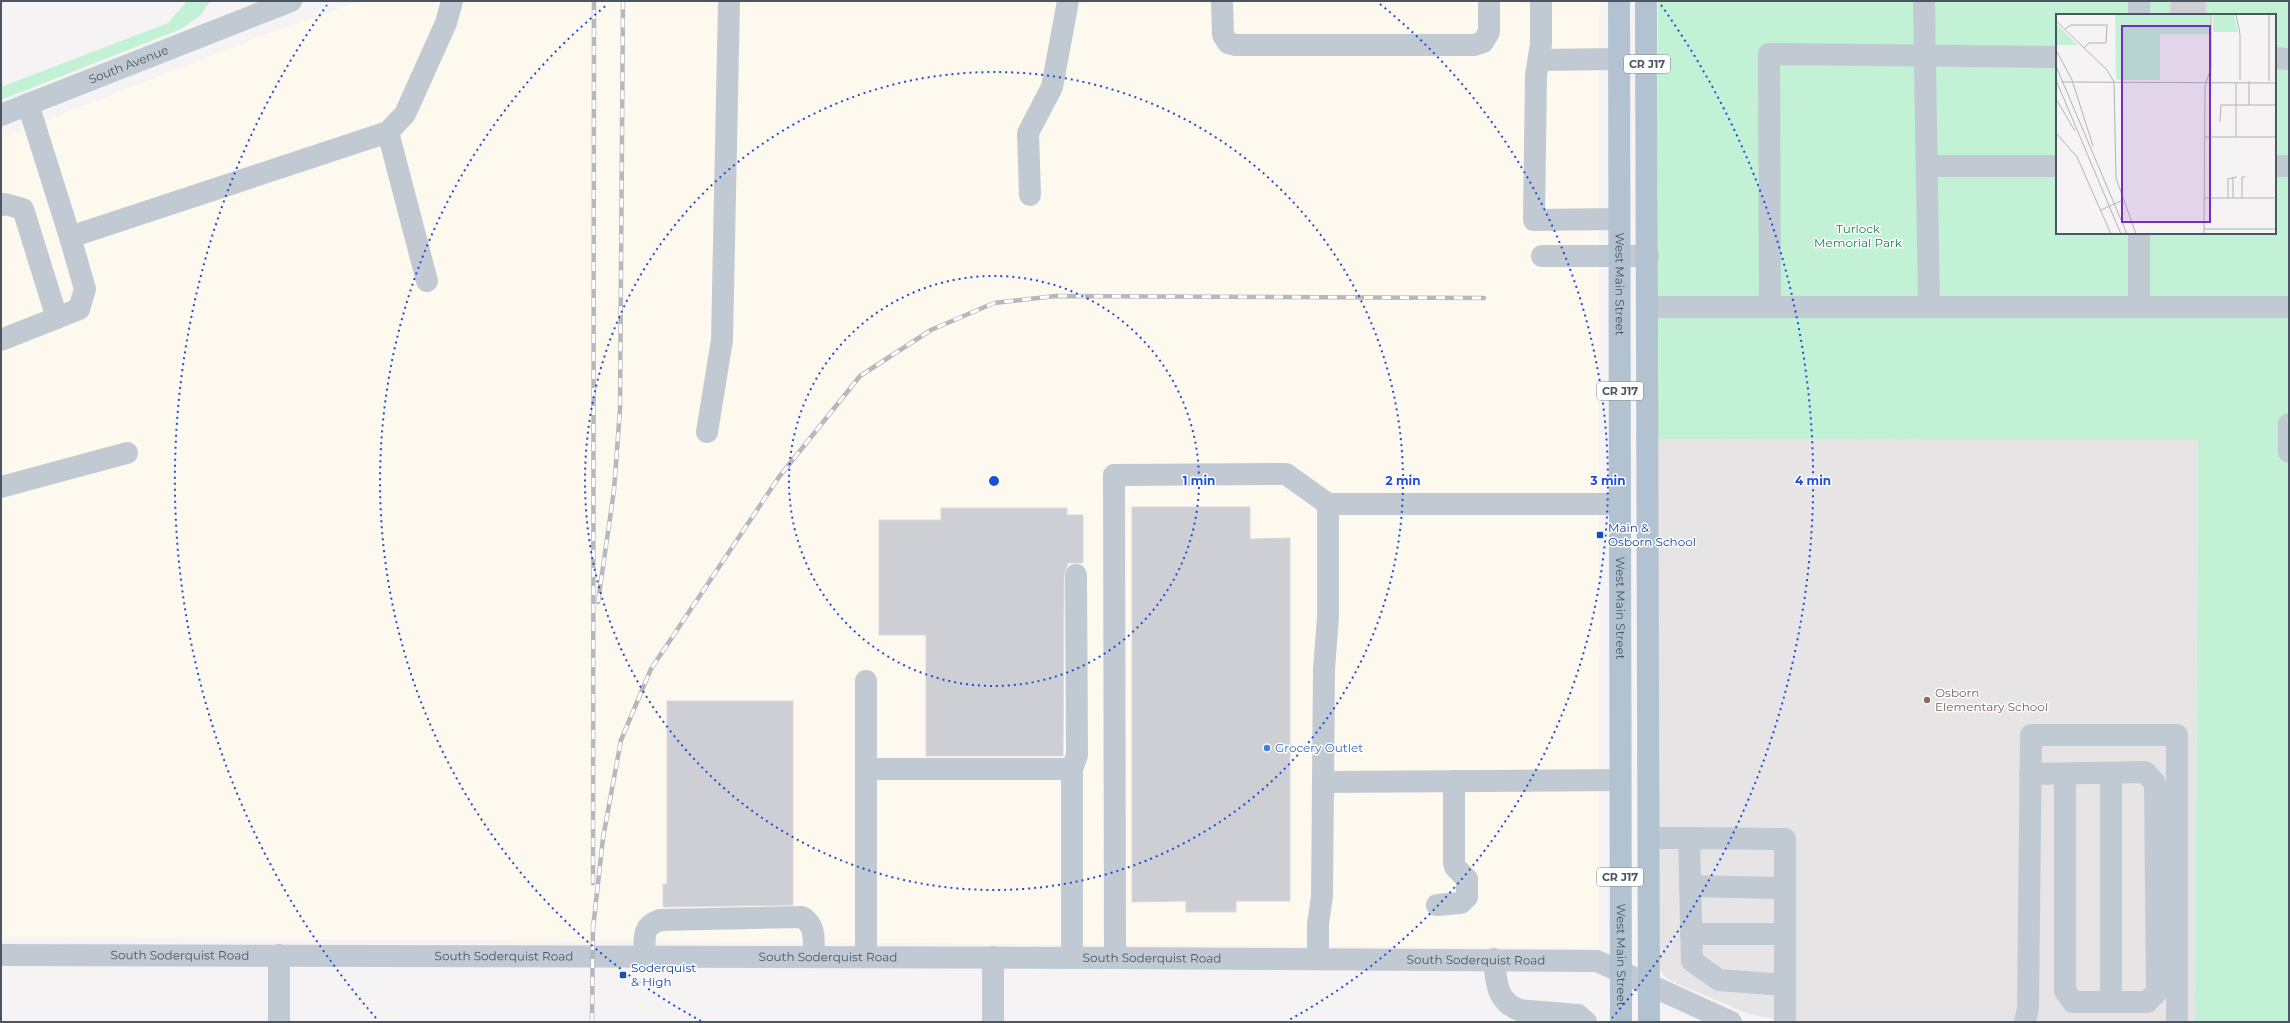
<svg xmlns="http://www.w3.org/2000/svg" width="2290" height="1023" font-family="Montserrat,sans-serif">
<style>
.commercial{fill:#fdf9ef}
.education{fill:#e6e4e5}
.green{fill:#c3f1d5;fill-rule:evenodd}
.building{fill:#cdcfd5;stroke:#d7d9de}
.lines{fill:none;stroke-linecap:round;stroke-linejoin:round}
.minor{stroke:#c1cad2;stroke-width:22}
.major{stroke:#b3c2d1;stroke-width:22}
.rail-casing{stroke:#b5b8bd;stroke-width:4.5}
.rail{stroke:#fff;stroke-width:3;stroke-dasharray:9;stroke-linecap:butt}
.ring{fill:none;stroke:#1d4ed8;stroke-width:2;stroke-dasharray:2 4}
.transit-dot{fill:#1a4fb4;stroke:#fff;stroke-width:1.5}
.education-dot{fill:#8d6e63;stroke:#fff;stroke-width:1.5}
.shop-dot{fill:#3f7fe0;stroke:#fff;stroke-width:1.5}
.labels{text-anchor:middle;stroke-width:3;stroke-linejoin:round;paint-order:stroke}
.shield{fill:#fff;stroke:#808990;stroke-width:1}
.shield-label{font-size:11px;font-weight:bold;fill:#4a5661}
.street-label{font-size:12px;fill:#4a5661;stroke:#fff}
.park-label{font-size:12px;fill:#17864f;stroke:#fff}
.transit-label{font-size:12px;fill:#164399;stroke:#fff;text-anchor:start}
.education-label{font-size:12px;fill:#785e54;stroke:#fff;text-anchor:start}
.shop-label{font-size:12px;fill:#366cbe;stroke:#fff;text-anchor:start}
.inset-road{fill:none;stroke:#b1b4b9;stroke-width:1}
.view{fill:#7b2cbf;fill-opacity:0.15;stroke:#7b2cbf;stroke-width:2}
.inset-edge{fill:none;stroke:#4a5661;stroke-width:2}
.centre{fill:#1d4ed8;stroke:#fff;stroke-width:2}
.ring-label{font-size:12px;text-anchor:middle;font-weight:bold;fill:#1d4ed8;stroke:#fff;stroke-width:3;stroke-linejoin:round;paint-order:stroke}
</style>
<rect width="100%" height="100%" fill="#f5f3f3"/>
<!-- commercial -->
<path class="commercial" d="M360 1H1599V948L1 937V138L259 37Z"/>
<!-- education -->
<path class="education" d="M1658 439H2198L2195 1022H1788L1749 1014 1673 982 1664 976 1660 970 1657 960Z"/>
<!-- green -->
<path class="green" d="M187 1H210L201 15 181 29 1 100V87L168 23Z
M1658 1H2289V1022H2195L2198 440 1658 439ZM2057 15H2275V233H2057Z"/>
<!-- building -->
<path class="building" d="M2170 1H2206V15H2170Z
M1132 507H1250V539L1290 538V901H1236V912H1186V901L1132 902Z
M941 508H1067V515H1083V563H1068L1064 575 1063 756H926V635H879V520H941Z
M667 701H793V905L663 907V884H667Z"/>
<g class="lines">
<!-- minor -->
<g class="minor">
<path d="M1222 1 1223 35 1228 43 1236 45H1474L1483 42 1489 32V1"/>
<path d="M1541 1V44L1536 75 1534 220 1619 219"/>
<path d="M1924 1 1929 307"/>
<path d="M2139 1V15"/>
<path d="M2275 58 2289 59"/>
<path d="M1539 60 1619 59"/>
<path d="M28 104 70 237 388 132 405 114 446 23 452 1"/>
<path id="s1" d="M1 115 291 1"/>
<path d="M388 132 427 281"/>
<path d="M1927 166H2057"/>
<path d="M2275 166H2289"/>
<path d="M1030 195 1028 133 1052 87 1068 1"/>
<path d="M1 205 5 204 23 209 57 318"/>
<path d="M2139 233V307"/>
<path d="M1542 256H1648"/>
<path d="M1648 307H2289"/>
<path d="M1770 307 1769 54 2057 57"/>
<path d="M1 340 79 309 85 289 70 237"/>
<path d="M2289 424V452"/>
<path d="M707 432 722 340 729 1"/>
<path d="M1 487 127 453"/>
<path d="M866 769H1072V958"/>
<path d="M1072 769 1077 755 1076 575"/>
<path d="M2030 774 2145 772 2155 783 2157 992 2147 1002H2111V773"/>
<path d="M2065 774V991L2073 1002H2111"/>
<path d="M1323 782 1619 780"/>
<path d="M1649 838H1689"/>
<path d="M1690 886 1785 888"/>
<path d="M1437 905 1461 903 1467 897V879L1455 867 1454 862V781"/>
<path d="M1691 934H1785"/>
<path id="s2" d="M1 955 1115 958 1597 961 1731 1022"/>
<path d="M279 955V1022"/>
<path d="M866 957V681"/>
<path d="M993 957V1022"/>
<path d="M645 958C645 940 640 927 660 920L802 917C817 926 813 941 814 957"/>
<path d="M1115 958 1114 475 1286 474 1328 504"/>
<path d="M1318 959V924L1322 896 1324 669 1328 617V504H1620"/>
<path d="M1494 959C1496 981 1496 1001 1519 1010L1578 1015 1586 1022"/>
<path d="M1785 1022V839L1689 838 1692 961 1719 980 1785 985"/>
<path d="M2025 1022 2028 1008 2031 735H2177V1022"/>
</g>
<!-- major -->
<g class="major">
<path id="s3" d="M1619 1 1621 1022"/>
<path d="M1646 1 1649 1022"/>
</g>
<!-- rail casing -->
<g class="rail-casing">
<path id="rail" d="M598 602 614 490 620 409 623 1
M593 883 594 1
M593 929 603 838 621 740 651 669 779 477 860 376 931 330 994 303 1056 296 1484 298
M592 1022 593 923"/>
</g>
<!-- rail -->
<use href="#rail" class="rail"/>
</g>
<!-- distance rings -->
<g class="ring">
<circle cx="994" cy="481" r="205"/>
<circle cx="994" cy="481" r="409"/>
<path d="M701 1021A614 614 0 0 1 608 4M1380 4A614 614 0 0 1 1287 1021"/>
<path d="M376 1018A819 819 0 0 1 327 5M1661 5A819 819 0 0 1 1612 1018"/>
</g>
<!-- markers -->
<g class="transit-dot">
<rect x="1596" y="531" width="8" height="8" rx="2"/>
<rect x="619" y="971" width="8" height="8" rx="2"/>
</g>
<circle class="education-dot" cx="1927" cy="700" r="4"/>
<circle class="shop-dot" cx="1267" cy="748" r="4"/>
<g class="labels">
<!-- shield labels -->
<g class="shield">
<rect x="1624" y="55" width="46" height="18" rx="3"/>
<rect x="1597" y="382" width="46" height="18" rx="3"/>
<rect x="1597" y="868" width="46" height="18" rx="3"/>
</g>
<g class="shield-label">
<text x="1647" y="68">CR J17</text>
<text x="1620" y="395">CR J17</text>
<text x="1620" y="881">CR J17</text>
</g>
<!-- street labels -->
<g class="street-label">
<text dy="4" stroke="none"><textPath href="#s1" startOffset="137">South Avenue</textPath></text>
<text dy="4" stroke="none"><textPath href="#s3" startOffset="283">West Main Street</textPath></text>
<text dy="4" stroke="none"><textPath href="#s3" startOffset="607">West Main Street</textPath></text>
<text dy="4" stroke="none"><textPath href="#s2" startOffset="179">South Soderquist Road</textPath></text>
<text dy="4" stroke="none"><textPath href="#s3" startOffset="954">West Main Street</textPath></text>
<text dy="4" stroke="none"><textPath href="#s2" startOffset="503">South Soderquist Road</textPath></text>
<text dy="4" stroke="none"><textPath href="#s2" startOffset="827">South Soderquist Road</textPath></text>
<text dy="4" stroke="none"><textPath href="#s2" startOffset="1151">South Soderquist Road</textPath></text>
<text dy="4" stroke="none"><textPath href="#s2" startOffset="1475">South Soderquist Road</textPath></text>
</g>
<!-- park labels -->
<g class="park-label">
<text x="1858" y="233">Turlock<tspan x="1858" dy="14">Memorial Park</tspan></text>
</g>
<!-- transit labels -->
<g class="transit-label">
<text x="1608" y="532">Main &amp;<tspan x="1608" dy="14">Osborn School</tspan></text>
<text x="631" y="972">Soderquist<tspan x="631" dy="14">&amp; High</tspan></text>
</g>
<!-- education labels -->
<g class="education-label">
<text x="1935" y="697">Osborn<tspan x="1935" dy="14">Elementary School</tspan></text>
</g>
<!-- shop labels -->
<g class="shop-label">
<text x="1275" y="752">Grocery Outlet</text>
</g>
</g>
<!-- overview -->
<g transform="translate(2056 14)">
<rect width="220" height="220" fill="#f5f3f3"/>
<path d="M59 0H154V20H104V66H60ZM157 0H178L182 18H157ZM0 10 22 31H1Z" fill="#c3f1d5"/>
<path class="inset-road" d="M180 0 184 20V66M0 7 51 56 58 68 60 164 80 220M9 15 15 11H51L50 29H33L28 34M0 36 16 66 37 132M0 52 71 220M0 66 65 220M193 67V91M213 67V0M5 68 220 69M0 85 19 117M164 108 165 91H220M0 119 21 143 55 220M148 123H220M180 123V69M148 184H220M172 184V165L181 163M177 184V163M186 184V163H189M45 196 67 186M148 215H220M148 220 149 71 155 55V0"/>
<path class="view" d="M66 12H154V208H66Z"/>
<rect width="220" height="220" class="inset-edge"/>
</g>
<circle cx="994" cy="481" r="6" class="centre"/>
<g class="ring-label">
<text x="1199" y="485">1 min</text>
<text x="1403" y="485">2 min</text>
<text x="1608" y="485">3 min</text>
<text x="1813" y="485">4 min</text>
</g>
<!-- border -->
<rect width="2290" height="1023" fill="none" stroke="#4a5661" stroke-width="4"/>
</svg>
